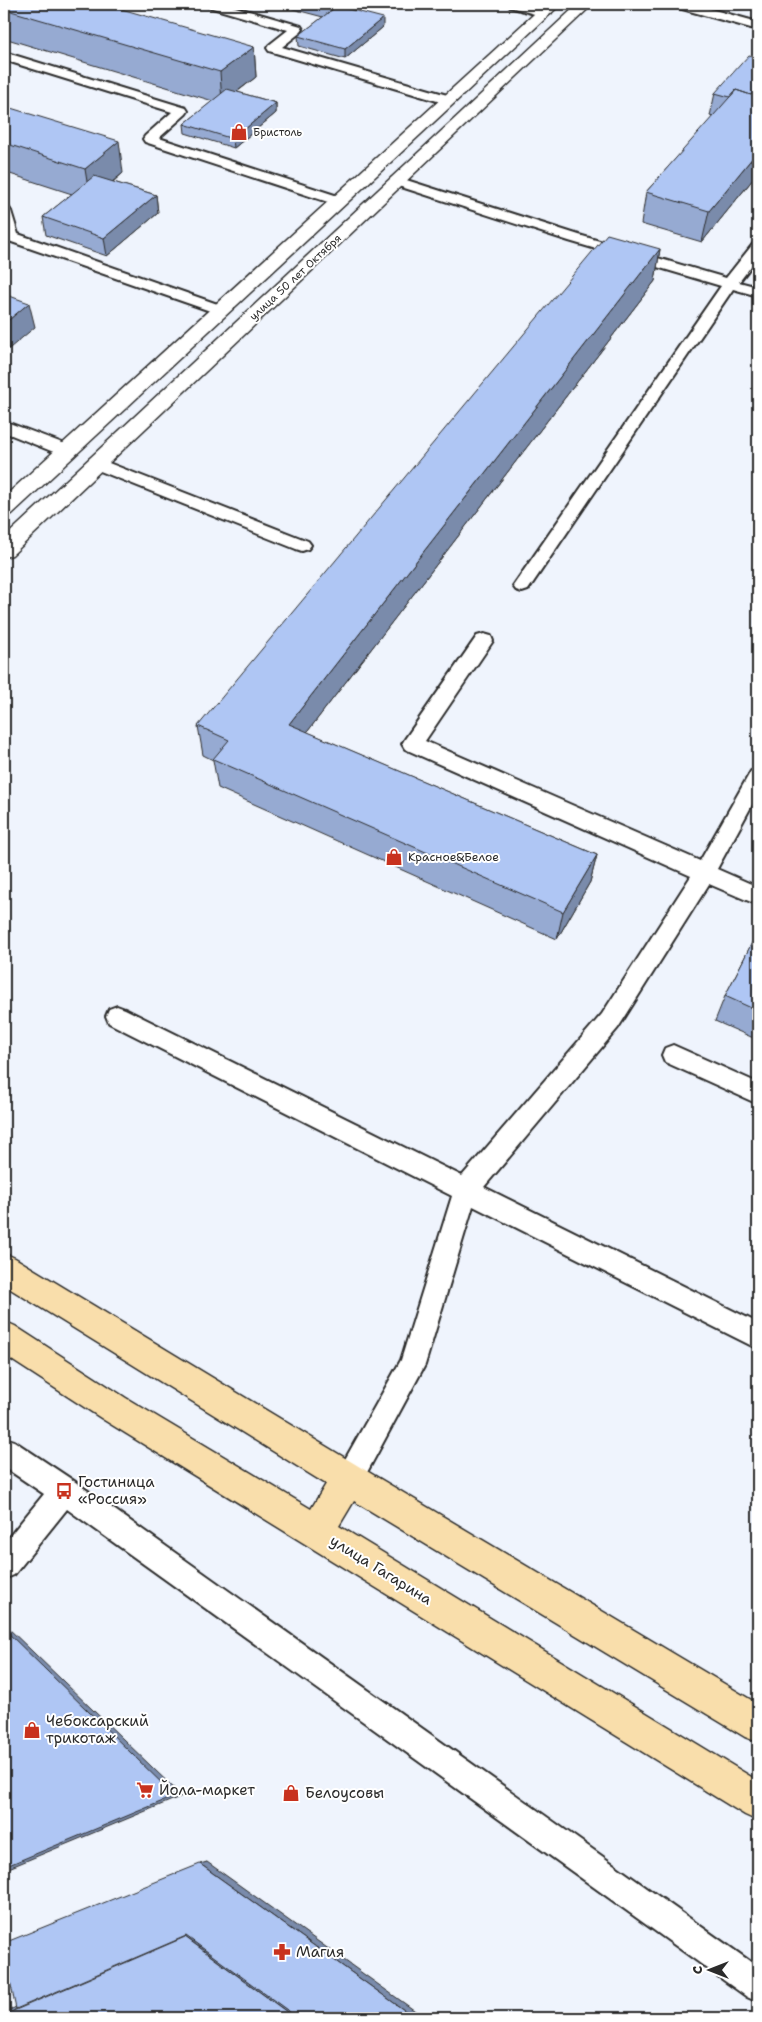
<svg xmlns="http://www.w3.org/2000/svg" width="762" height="2022" font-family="'Shantell Sans',sans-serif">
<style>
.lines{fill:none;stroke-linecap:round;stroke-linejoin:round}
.lane-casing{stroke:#2b2b2b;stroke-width:4}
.secondary-casing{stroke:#2b2b2b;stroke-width:3}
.primary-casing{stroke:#2b2b2b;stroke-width:3}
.lane{fill:#fff;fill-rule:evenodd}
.secondary{fill:#fff;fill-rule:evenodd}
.primary{fill:#f9deab;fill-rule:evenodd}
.wall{fill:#96aad2;stroke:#2b2b2b}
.shaded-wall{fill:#7a8bab;stroke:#2b2b2b}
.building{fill:#afc6f4;stroke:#2b2b2b}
.labels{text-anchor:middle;stroke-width:4;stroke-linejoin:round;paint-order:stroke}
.far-poi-label{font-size:11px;fill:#2b2b2b;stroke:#fff;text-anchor:start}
.far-street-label{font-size:11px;fill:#2b2b2b;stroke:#fff}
.poi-label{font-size:12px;fill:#2b2b2b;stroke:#fff;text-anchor:start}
.near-poi-label{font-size:15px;fill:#2b2b2b;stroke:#fff;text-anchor:start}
.near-street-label{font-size:15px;fill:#2b2b2b;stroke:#fff}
</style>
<rect width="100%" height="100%" fill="#eff4fd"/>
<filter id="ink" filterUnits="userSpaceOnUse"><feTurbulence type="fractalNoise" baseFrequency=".02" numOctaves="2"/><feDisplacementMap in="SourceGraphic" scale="10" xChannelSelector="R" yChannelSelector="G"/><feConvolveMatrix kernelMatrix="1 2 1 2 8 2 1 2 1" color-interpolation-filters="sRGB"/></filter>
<g filter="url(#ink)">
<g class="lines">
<!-- lane casing -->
<g class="lane-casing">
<path id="lane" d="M207 4H225L301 26 303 29 301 32 282 47 454 97 456 100 449 104 444 103 269 51 267 48 269 45 288 30 209 7Z
M508 4H526L549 10 551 13 545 17 510 7Z
M673 4H692L758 22V30L675 7Z
M4 52 186 108 188 111 186 114 159 138 344 198 346 201 344 204H334L145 142 143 139 145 136 172 112 4 60Z
M397 177 579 235 726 278 753 244 758 243V257L739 282 758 287V296L733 289 528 590 522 592 516 590 513 586 721 286 569 241 392 184 390 181 392 178Z
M4 207 9 208 11 211 18 234 226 307 229 310 226 313H216L6 240 4 237Z
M4 421 73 447 75 451 73 455 67 456 61 455 4 432Z
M96 458 308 541 311 545 308 549 302 551 296 549 90 467 88 463 90 459Z
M484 634 491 636 493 641 425 741 700 861 751 771 758 768V794L717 869 758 887V905L709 884 618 1028 484 1187 758 1323V1349L473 1206 425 1365 358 1489 348 1493 338 1489 334 1479 401 1360 452 1196 109 1023 106 1016 109 1009 117 1006 125 1009 462 1176 602 1014 691 876 405 749 402 744 405 739 477 636Z
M673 1045 758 1083V1104L665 1062 662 1055 665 1048Z
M4 1438 14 1441 74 1481 758 1967V2002L747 1997 67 1509 14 1575 4 1579V1543L44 1494 4 1467Z"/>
</g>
<!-- secondary casing -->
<g class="secondary-casing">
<path id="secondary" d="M545 4H561L12 514 4 516V497Z
M578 4H593L12 555 4 557V538Z"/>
</g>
<!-- primary casing -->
<g class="primary-casing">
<path id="primary" d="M4 1253 15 1258 360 1467 758 1704V1742L745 1737 354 1501 339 1526 758 1781V1821L745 1815 104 1420 4 1355V1321L15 1326 126 1398 311 1509 326 1484 4 1285Z"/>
</g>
<!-- lane -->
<use href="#lane" class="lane"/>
<!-- secondary -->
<use href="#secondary" class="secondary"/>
<!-- primary -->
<use href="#primary" class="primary"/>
</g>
<!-- wall -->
<path class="wall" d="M4 4 254 47 256 77 237 92 276 103V113L234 148 185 133 184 124 213 101 4 38Z
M274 4H351L346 8 383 27 345 59 299 46 298 36 323 17Z
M758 57V173L702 242 641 224 646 192 713 117 710 116 715 93Z
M4 106 123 173 113 182 156 195 158 213 107 256 46 235 43 217 72 194 4 172Z
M660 249 655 281 307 732 597 855 590 882 557 939 218 788 213 760 203 755 198 726Z
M758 931V1040L715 1021 725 996Z
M207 1862 4 2018V2013L16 2007Z"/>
<!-- shaded-wall -->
<path class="shaded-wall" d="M331 4H351L332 19Z
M383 18V27L345 59V49Z
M254 47 256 77 222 103 220 72Z
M276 103V113L234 148 233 139Z
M119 141 123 173 90 200 85 169Z
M758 151V173L702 242 709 211Z
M156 195 158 213 107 256 104 238Z
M660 249 655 281 291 753 289 724Z
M4 269 7 283 4 286Z
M29 303 35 327 4 353V324Z
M597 855 590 882 557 939 563 912Z
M4 1624 182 1796 4 1870Z
M207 1862 425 2018H415L200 1864Z
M194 1931 312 2018H295L185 1937Z"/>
<!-- building -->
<path class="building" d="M4 4H104L254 47 220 72 4 9Z
M337 6 383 18 345 49 298 36Z
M749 55 758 57V87L751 95 736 90 730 97 715 93Z
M758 87V151L709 211 646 192 736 90 751 95Z
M227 89 276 103 233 139 184 124Z
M4 106 119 141 85 169 4 143Z
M94 176 156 195 104 238 43 217Z
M607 234 660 249 289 724 597 855 563 912 213 759 229 740 198 726Z
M4 294 29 303 4 324Z
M758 931V1011L725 996Z
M4 1629 175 1796 4 1867Z
M200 1864 415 2018H298L186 1936 16 2009 4 1952V1943Z
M185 1937 295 2018H4V2015Z"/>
</g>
<!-- icons -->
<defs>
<g id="shop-bare" transform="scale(1.35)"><path d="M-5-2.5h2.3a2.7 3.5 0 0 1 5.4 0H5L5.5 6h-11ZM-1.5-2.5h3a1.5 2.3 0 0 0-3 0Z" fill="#c8321e" stroke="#fff" stroke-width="2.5" paint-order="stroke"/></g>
<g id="bus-bare" transform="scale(1.35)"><path d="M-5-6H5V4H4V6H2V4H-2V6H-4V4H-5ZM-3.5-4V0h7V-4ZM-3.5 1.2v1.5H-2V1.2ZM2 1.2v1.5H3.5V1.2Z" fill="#c8321e" stroke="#fff" stroke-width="2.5" paint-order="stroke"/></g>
<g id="supermarket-bare" transform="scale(1.35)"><path d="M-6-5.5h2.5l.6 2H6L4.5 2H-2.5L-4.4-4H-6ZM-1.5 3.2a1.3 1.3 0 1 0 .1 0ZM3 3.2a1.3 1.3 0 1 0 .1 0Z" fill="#c8321e" stroke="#fff" stroke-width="2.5" paint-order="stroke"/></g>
<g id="pharmacy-bare" transform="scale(1.35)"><path d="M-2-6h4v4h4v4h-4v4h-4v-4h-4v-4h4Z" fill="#c8321e" stroke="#fff" stroke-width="2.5" paint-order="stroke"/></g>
</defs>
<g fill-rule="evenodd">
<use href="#shop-bare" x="239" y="132"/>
<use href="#shop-bare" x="394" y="857"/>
<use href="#bus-bare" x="64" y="1491"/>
<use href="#shop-bare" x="32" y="1730"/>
<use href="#supermarket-bare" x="145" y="1790"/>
<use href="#shop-bare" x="291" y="1793"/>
<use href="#pharmacy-bare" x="282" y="1952"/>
</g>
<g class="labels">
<!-- far-poi labels -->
<g class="far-poi-label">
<text x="253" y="136">Бристоль</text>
</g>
<!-- far-street labels -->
<g class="far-street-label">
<text transform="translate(295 277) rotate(-43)" y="4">улица 50 лет Октября</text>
</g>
<!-- poi labels -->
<g class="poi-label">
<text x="408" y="861">Красное&amp;Белое</text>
</g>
<!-- near-poi labels -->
<g class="near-poi-label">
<text x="78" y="1487">Гостиница<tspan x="78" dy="17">«Россия»</tspan></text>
<text x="46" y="1726">Чебоксарский<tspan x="46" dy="17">трикотаж</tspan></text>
<text x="159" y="1795">Йола-маркет</text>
<text x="305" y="1798">Белоусовы</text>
<text x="296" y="1957">Магия</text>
</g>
<!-- near-street labels -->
<g class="near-street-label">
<text transform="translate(381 1570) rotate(32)" y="5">улица Гагарина</text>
</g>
</g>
<!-- margin -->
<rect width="762" height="2022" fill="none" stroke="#fff" stroke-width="20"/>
<rect x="10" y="10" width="742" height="2002" fill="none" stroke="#2b2b2b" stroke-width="2" filter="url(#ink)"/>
<!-- north arrow -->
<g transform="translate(710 1970) rotate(270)" stroke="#ffffff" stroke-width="4" paint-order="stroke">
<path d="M0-4L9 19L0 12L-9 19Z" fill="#2b2b2b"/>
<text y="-8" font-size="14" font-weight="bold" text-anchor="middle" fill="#2b2b2b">С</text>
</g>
</svg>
